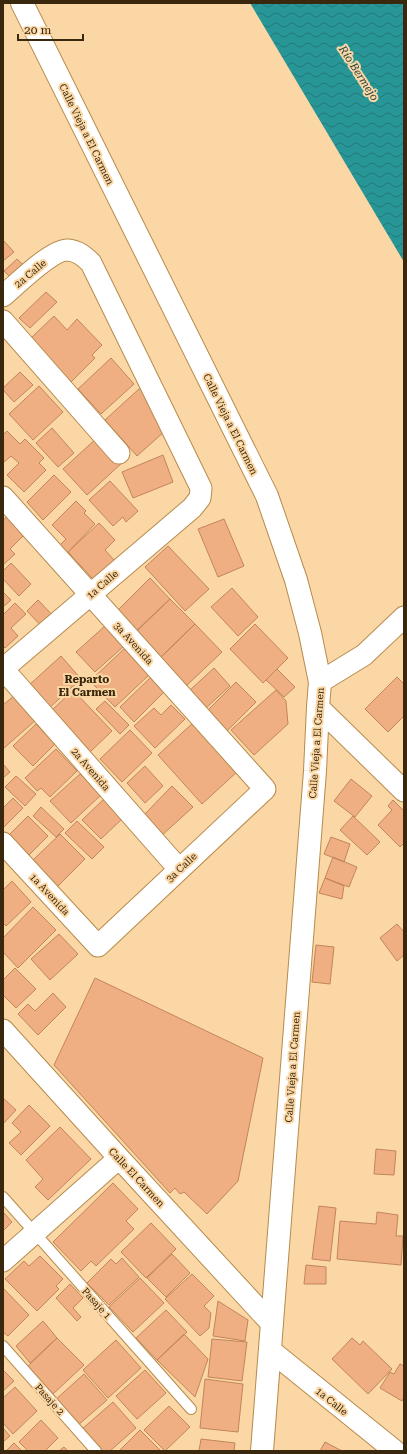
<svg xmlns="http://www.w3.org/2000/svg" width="407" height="1454" font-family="'Roboto Serif',serif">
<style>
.water{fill:url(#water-waves)}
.building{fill:#efaf83;stroke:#c2855b}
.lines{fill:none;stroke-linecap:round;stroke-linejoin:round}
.lane-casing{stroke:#b68b4d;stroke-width:12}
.street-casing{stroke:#b68b4d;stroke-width:23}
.secondary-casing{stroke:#b68b4d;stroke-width:24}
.lane{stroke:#fff;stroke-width:10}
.street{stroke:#fff;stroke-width:21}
.secondary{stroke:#fff;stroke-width:22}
.labels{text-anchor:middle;stroke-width:4;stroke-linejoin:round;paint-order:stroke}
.street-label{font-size:10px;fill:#3a280e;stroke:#fbd7a5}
.water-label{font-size:11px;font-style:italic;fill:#1e3e3e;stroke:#fbd7a5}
.neighbourhood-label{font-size:11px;font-weight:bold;fill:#3a280e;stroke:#fbd7a5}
</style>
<defs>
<pattern id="water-waves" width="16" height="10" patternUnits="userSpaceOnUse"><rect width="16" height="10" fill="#289696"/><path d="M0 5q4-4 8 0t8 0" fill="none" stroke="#237a79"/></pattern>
</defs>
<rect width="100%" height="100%" fill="#fbd7a5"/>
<!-- water -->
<path class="water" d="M250 3H404V262Z"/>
<!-- building -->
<path class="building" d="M3 240 14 252 3 261Z
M17 259 37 278 24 291 4 271Z
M46 292 57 302 30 328 19 318Z
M54 316 67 330 77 319 102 345 92 355 95 358 71 382 30 339Z
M111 358 134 384 101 414 78 389Z
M20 372 33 385 14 402 3 390V388Z
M39 386 63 412 33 440 9 414Z
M140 388 165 431 137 456 105 420Z
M52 428 74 453 58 467 36 443Z
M7 431 20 444 25 439 44 458 39 463 46 470 24 492 7 475 19 463 11 456 3 463V435Z
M99 436 123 462 87 495 63 469Z
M163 455 173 482 133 498 122 472Z
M54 475 71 492 43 520 27 502Z
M110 481 138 511 126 522 123 517 113 526 89 500Z
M76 501 86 511 84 513 95 524 67 553 60 545 66 539 52 525Z
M8 516 25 534 10 549 15 554 3 565V520Z
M224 519 244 566 218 577 198 529Z
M99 523 115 540 105 550 114 560 94 580 68 552Z
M168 546 209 589 185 611 145 567Z
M11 563 31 584 19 596 3 579V571Z
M150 578 170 599 135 632 116 612Z
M232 588 258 617 238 636 211 607Z
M3 592 11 600 3 607Z
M170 599 195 624 160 658 135 633Z
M38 600 56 619 45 630 27 611Z
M15 603 26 614 11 628 18 636 5 648 3 646V615Z
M195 624 222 652 185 687 159 659Z
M255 624 288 658 263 683 230 649Z
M106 625 124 646 95 672 76 652Z
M125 648 150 674 115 707 90 681Z
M61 656 81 679 48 709 27 687Z
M214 668 230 686 205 709 189 691Z
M277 669 295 687 284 697 266 680Z
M152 676 166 690 134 722 120 707Z
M397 677 404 684V716L388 732 365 709Z
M236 682 256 702 226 732 206 712Z
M73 690 112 731 89 753 50 712Z
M276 690 286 701 288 724 254 755 231 730Z
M15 695 37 719 3 749V705Z
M105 701 129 725 120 734 96 709Z
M171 705 185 719 155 748 134 726 154 708 161 715Z
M194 722 238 771 202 804 158 755Z
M36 724 55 744 33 766 13 746Z
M130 730 152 753 122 782 100 759Z
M56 749 77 771 50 797 41 788 37 791 25 778Z
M3 764 10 772 3 778Z
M145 766 163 786 145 803 127 783Z
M80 774 101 795 71 823 50 801Z
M16 776 36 794 25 806 5 787Z
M351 779 372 796 355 817 334 801Z
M172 786 193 807 160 837 142 817Z
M13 798 23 808 3 828V808Z
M104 799 123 818 101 839 82 820Z
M393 800 404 811V843L400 847 378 825 392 810 388 806Z
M41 807 64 829 56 837 33 816Z
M28 816 48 836 27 857 7 837Z
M353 816 380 842 367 855 340 830Z
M77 821 104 847 92 859 65 833Z
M60 834 85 859 56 888 31 862Z
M331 837 350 844 344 862 324 854Z
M333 857 357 867 349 887 325 878Z
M325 878 344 886 342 899 319 893Z
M12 881 31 902 6 926 3 923V890Z
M33 907 56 930 18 968 3 952V938Z
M397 924 404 932V955L397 961 380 938Z
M59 934 78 954 50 980 31 959Z
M316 945 334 947 330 984 312 982Z
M15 968 36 989 16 1008 3 995V980Z
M95 978 263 1058 238 1181 207 1214 184 1192 180 1194 175 1188 170 1193 54 1065Z
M53 993 66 1007 38 1035 18 1014 28 1004 35 1011Z
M3 1098 16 1110 3 1124Z
M29 1105 50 1126 21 1155 9 1143 21 1132 12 1123Z
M60 1127 91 1159 48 1200 35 1187 43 1179 26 1160Z
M376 1149 396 1151 394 1175 374 1174Z
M113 1183 138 1209 126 1221 134 1229 96 1266 91 1261 81 1271 53 1242Z
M319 1206 336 1208 330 1261 312 1259Z
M3 1212 12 1222 3 1231Z
M377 1212 398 1215 396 1236H403L401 1265 337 1259 340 1221 376 1224Z
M151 1223 176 1249 146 1278 121 1252Z
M172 1254 190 1273 166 1297 147 1278Z
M40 1256 63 1279 56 1286 59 1289 37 1311 5 1279 24 1261 29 1266Z
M122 1258 139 1277 109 1305 87 1283 111 1259 116 1264Z
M306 1265 326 1267V1284H304Z
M192 1274 214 1296 204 1306 211 1313 209 1328 200 1336 165 1299Z
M140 1278 164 1303 133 1332 109 1307Z
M70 1284 83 1298 73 1308 81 1317 77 1321 56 1298Z
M3 1288 29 1315 8 1336 3 1332Z
M218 1301 248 1320 245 1341 213 1336Z
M166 1310 187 1332 157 1360 136 1338Z
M43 1321 57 1338 30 1363 16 1346Z
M184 1334 208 1359 195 1397 157 1360Z
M57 1338 84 1365 53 1394 43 1383 40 1386 24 1370Z
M352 1338 360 1345 363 1341 392 1369 368 1394 332 1359Z
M212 1339 247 1342 242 1381 208 1377Z
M116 1340 141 1368 108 1398 83 1370Z
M400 1364 404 1366V1397L402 1401 380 1388 390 1372 394 1374Z
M3 1370 14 1381 3 1391Z
M145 1370 166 1393 137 1419 116 1396Z
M84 1374 107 1400 77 1426 54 1401Z
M205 1379 243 1384 238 1432 200 1428Z
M15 1387 37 1411 13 1434 3 1423V1398Z
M113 1402 136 1428 110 1451H102L82 1429Z
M169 1406 190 1427 165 1451 144 1430Z
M41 1420 58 1438 45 1451H28L19 1442Z
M3 1428 10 1436 3 1442Z
M140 1430 161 1451H119Z
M201 1439 235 1443 234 1451H199Z
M325 1442 342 1451H320Z
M14 1443 22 1451H6Z
M64 1447 68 1451H59Z"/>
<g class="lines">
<!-- lane casing -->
<g class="lane-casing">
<path id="lane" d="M3 1197 191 1409
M3 1346 96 1451"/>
</g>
<!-- street casing -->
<g class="street-casing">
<path id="street" d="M3 296C16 285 52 249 68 250 78 251 84 256 91 263L201 488 200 498 192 508 3 669
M3 321 119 453
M3 497 265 789 98 946 3 843
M3 669 179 869
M320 682 364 655 404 617
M318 707 404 791
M3 1030 119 1158 272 1324
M3 1261 119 1158
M270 1350 395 1451"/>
</g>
<!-- secondary casing -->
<g class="secondary-casing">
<path id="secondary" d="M22 3 267 496 296 580 310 633 320 682 318 707 315 771 262 1451"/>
</g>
<!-- lane -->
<use href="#lane" class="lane"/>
<!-- street -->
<use href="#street" class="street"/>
<!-- secondary -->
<use href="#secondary" class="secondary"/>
</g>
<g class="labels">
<!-- street labels -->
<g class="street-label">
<text transform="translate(87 134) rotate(64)" y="4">Calle Vieja a El Carmen</text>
<text transform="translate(30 273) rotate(-40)" y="4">2a Calle</text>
<text transform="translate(231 424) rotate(64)" y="4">Calle Vieja a El Carmen</text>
<text transform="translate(102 584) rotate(-41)" y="4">1a Calle</text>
<text transform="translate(134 643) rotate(48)" y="4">3a Avenida</text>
<text transform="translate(316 743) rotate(-86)" y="4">Calle Vieja a El Carmen</text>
<text transform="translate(91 769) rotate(49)" y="4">2a Avenida</text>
<text transform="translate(181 867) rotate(-43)" y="4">3a Calle</text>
<text transform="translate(50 894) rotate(47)" y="4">1a Avenida</text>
<text transform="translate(292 1067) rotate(-86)" y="4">Calle Vieja a El Carmen</text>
<text transform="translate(137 1177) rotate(47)" y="4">Calle El Carmen</text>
<text transform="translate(97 1303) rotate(48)" y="4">Pasaje 1</text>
<text transform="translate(50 1399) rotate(48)" y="4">Pasaje 2</text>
<text transform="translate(332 1401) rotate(39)" y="4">1a Calle</text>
</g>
<!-- water labels -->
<g class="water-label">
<text transform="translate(359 73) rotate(57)" y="4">Río Bermejo</text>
</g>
<!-- neighbourhood labels -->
<g class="neighbourhood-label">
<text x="87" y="683">Reparto<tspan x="87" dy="13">El Carmen</tspan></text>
</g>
</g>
<!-- border -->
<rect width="407" height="1454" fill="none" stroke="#3a280e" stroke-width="8"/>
<!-- scale -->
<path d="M18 34v6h65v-6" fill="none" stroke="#3a280e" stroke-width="2"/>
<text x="24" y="34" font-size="12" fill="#3a280e" stroke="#fbd7a5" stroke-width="3" paint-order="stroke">20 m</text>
</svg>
